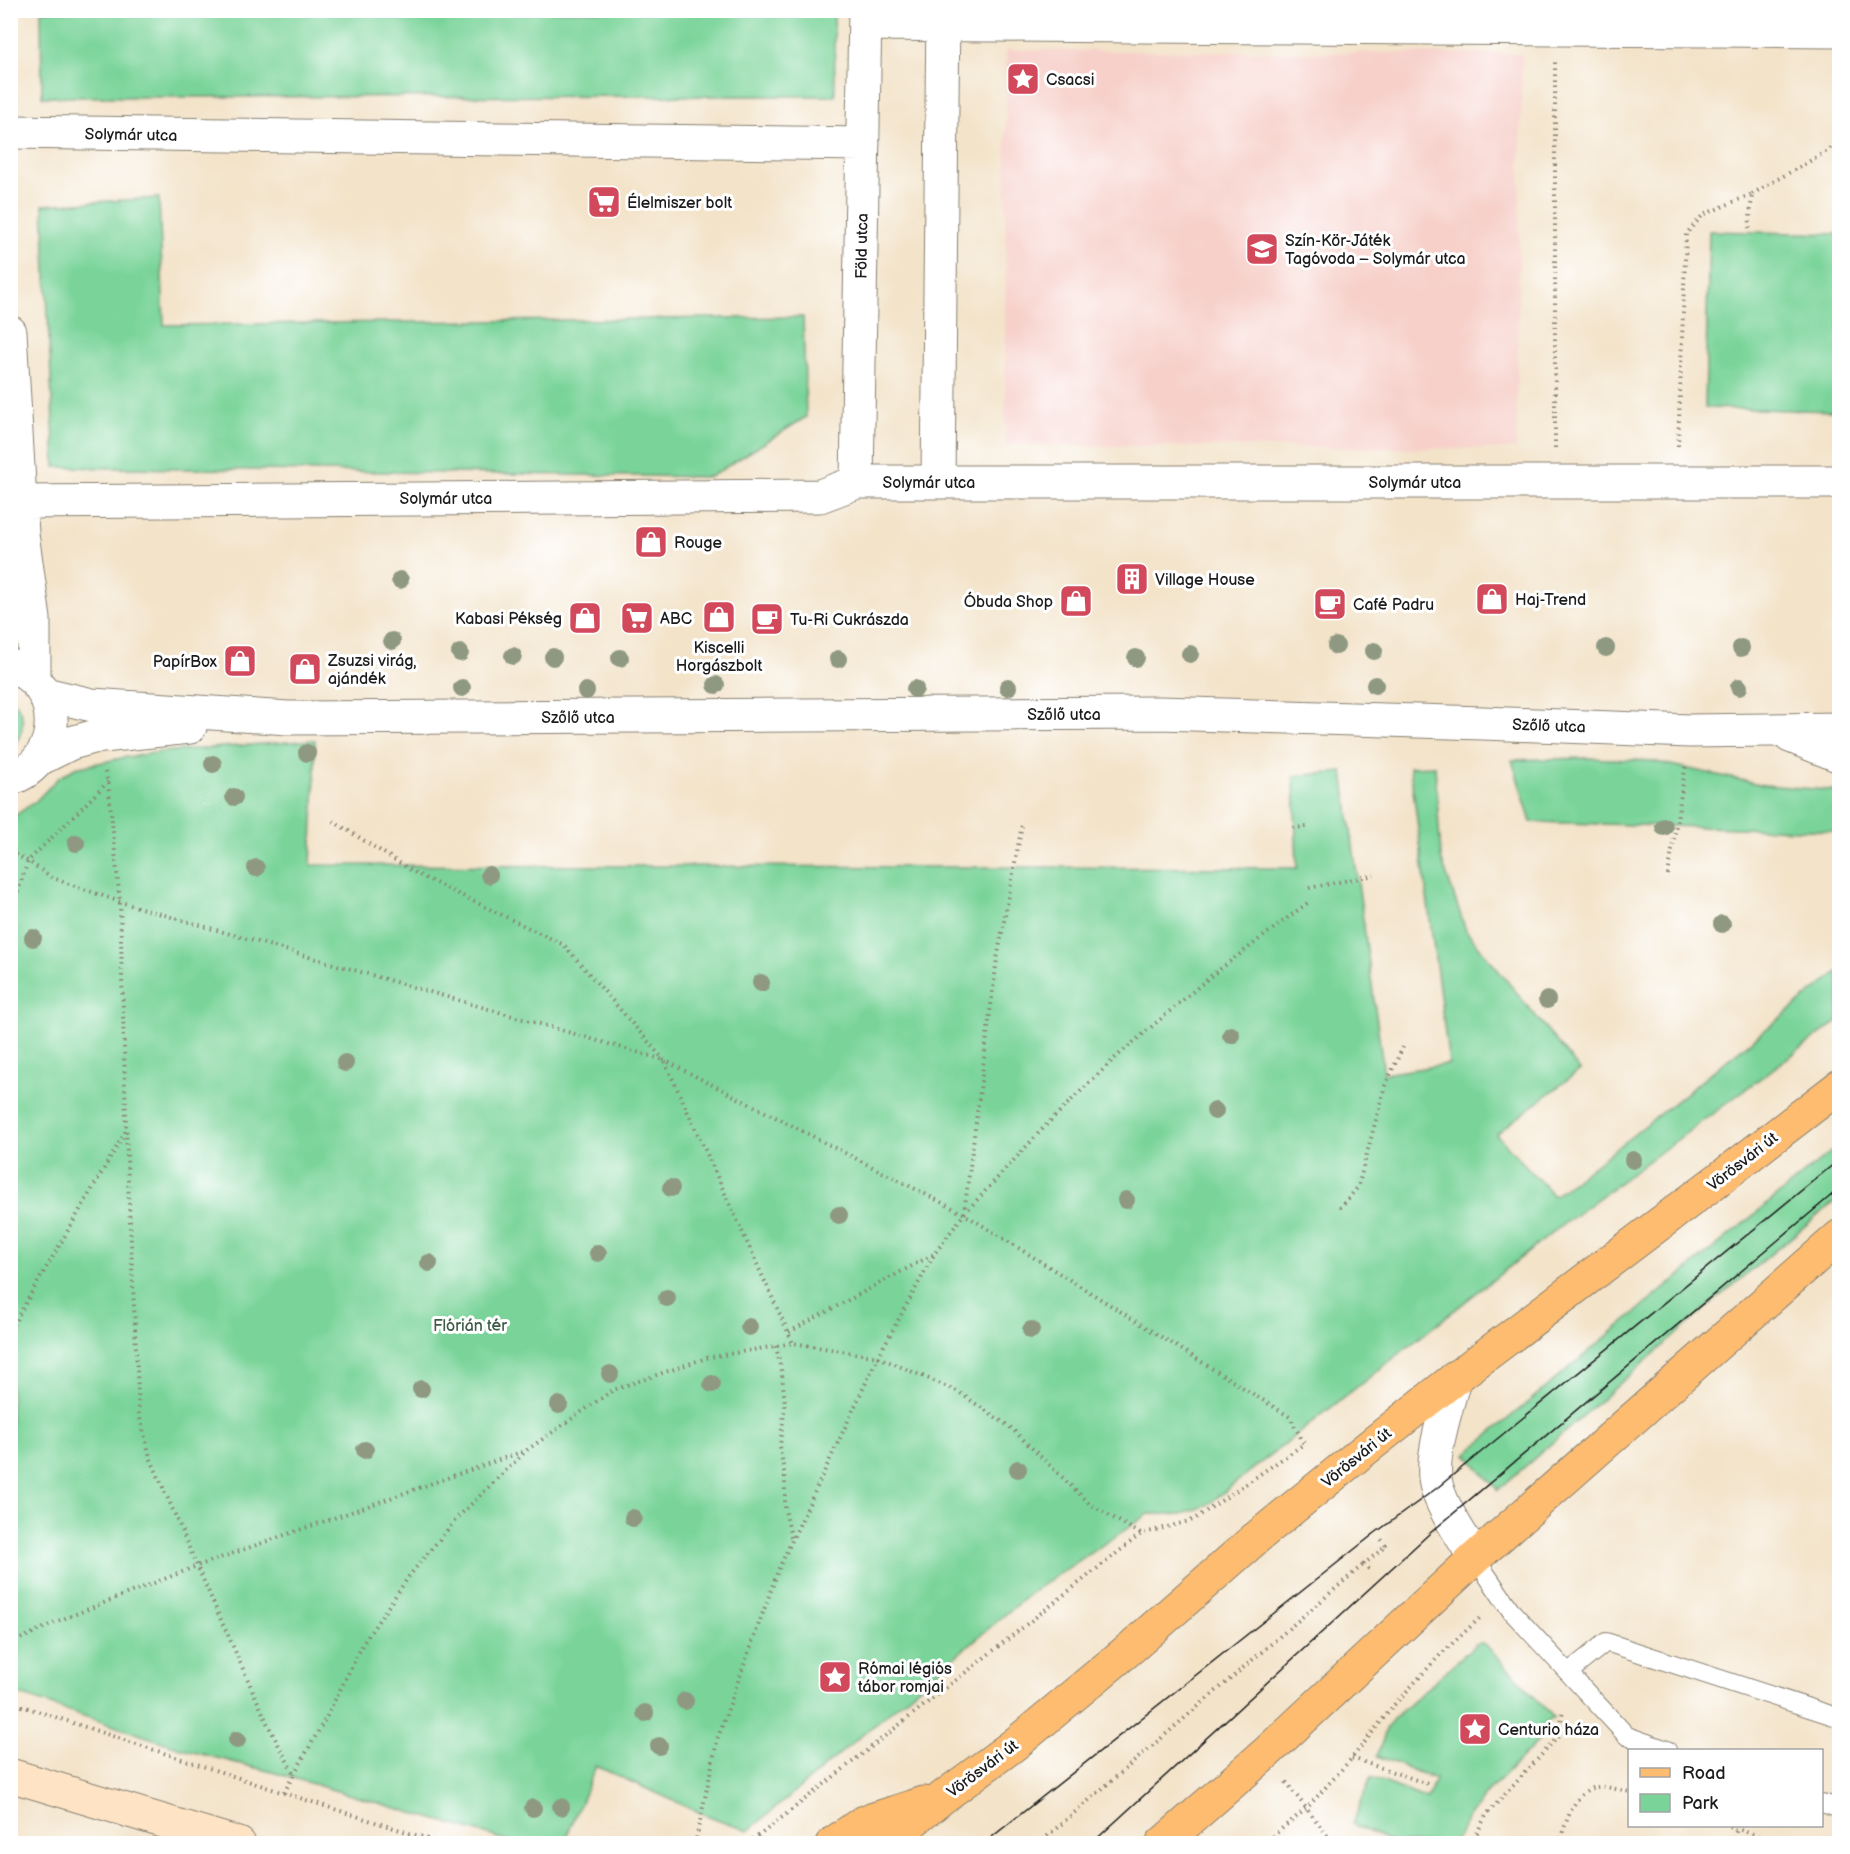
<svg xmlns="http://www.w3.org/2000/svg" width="1850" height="1854" font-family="'Balsamiq Sans',sans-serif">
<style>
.built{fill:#f7d0ca}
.green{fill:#7ad49a;stroke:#4b785b;stroke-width:1.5}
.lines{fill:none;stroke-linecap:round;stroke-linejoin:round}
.service-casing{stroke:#888072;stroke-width:20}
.minor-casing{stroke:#888072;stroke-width:35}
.secondary-casing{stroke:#888072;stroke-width:35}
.primary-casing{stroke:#888072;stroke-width:35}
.path{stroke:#888072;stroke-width:4;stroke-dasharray:1.5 4.5;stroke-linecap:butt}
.service{stroke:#fff;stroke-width:18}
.minor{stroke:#fff;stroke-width:33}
.secondary{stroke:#fee4c5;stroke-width:33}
.primary{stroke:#fdbc6f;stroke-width:33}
.tram{stroke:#1c1c1c;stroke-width:1.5}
.tree{fill:#8f9982}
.labels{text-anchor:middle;stroke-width:6;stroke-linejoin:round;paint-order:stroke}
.poi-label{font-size:16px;fill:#1c1c1c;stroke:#fff;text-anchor:start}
.street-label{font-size:16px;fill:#1c1c1c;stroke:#fff}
.park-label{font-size:16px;fill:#3d5c48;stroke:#fff}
</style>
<rect width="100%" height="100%" fill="#fff"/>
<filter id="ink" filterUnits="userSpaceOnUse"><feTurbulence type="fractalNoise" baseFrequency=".0167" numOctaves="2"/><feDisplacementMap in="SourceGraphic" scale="12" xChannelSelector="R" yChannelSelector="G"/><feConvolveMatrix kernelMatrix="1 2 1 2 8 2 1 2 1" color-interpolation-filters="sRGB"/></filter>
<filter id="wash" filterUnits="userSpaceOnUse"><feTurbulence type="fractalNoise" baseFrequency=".008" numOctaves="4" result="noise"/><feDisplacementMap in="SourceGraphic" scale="24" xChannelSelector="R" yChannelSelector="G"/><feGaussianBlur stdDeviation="1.35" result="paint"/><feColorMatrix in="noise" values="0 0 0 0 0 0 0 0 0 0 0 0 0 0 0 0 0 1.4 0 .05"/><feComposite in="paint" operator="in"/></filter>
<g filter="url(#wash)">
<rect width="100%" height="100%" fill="#f3e3c9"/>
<!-- built -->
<path class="built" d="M1006 50 1522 54 1516 449 1005 445Z"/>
<!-- green -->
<path class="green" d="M41 11H834L835 96 42 97Z
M159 198 164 325 803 317 806 417 710 477 55 467 43 205Z
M1709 231 1839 234V411L1705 408Z
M11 699C28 713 25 734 11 748Z
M315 740V776L311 865 1297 868 1294 776 1343 772 1384 1074 1449 1064 1410 767 1435 766 1441 858 1466 931 1580 1070 1496 1134 1554 1196 1632 1136 1839 971V1020L1570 1219 1206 1506 1182 1514H1149L1032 1592 748 1831 701 1813 596 1766 564 1843H516L272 1772 190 1751 11 1692V823L16 815 36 801 58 778 75 768 122 758 160 752Z
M1588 758 1652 761 1764 785 1839 791V831L1531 822 1512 760Z
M1839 1145V1198L1720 1296 1498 1490 1466 1454 1642 1307Z
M1482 1643 1487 1646 1554 1718C1548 1720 1546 1723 1544 1729L1546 1733 1485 1795 1469 1817 1454 1843H1395L1358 1827 1353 1823 1371 1777 1427 1799 1435 1779 1377 1756 1387 1728 1394 1718 1476 1644Z"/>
</g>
<g filter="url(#ink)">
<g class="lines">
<!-- service casing -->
<g class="service-casing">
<path id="service" d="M1475 1558 1512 1612 1627 1736 1667 1750
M1569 1672 1606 1642 1840 1718
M1822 1803 1840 1809"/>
</g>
<!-- minor casing -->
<g class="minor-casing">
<path id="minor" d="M865 24 1840 31
M10 132 863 144
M10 332 22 534 34 619V680
M857 482 865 10
M938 482 943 10
M21 502 820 496 857 482H1840
M10 666C65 684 65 761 10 779
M45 694 92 705 288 718 1160 713 1483 723 1690 731 1840 729
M1790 736 1840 756
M41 758 71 743 93 737 190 727
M1454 1379C1447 1408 1428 1461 1437 1488 1445 1513 1462 1536 1475 1558"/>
</g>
<!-- secondary casing -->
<g class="secondary-casing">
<path id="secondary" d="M10 1775 239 1844"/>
</g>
<!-- primary casing -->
<g class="primary-casing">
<path id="primary" d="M832 1844 862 1823 924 1803
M885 1844 943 1797 1015 1744 1133 1646 1256 1538 1362 1452 1454 1379 1719 1179 1840 1086
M1162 1844 1265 1754 1475 1558 1840 1236"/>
</g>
<!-- path -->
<path class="path" d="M1752 194 1827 151 1840 138
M1678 446 1686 234 1703 215 1752 194 1749 232
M1555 448V62
M105 772 108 782 120 902 127 1158 139 1414 150 1457 197 1566 269 1727 294 1774 284 1793
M333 821 417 874 564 945 664 1060 964 1214 1290 1417 1304 1444 1193 1520 1141 1534 761 1834 746 1844
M1293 828 1307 827
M10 852 28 861 53 878 120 902 664 1060 793 1343
M1668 875 1686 764
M1309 888 1374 875
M10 915 28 861 108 782
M1340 1208 1358 1187 1385 1086 1403 1047
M964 1213 997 959 1022 825
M10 1330 126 1131
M789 1332 934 1254
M776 1346 782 1374 785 1404 780 1446 785 1478V1510L792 1541
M1369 1569 1364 1564 1386 1546 1381 1539
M10 1644 58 1621 197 1566 524 1451
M10 1702 284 1793 444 1844
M1352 1758 1431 1785
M294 1774 327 1716 364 1642 409 1576 458 1517 527 1450 613 1390 706 1358 793 1343 878 1357 957 1391 1010 1427 1090 1504 1141 1534
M1286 1782 1334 1844
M1729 1826 1782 1844
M695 1844 718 1737 779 1568 878 1357 935 1253 964 1214 1049 1122 1115 1058 1211 976 1310 901
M1038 1844 1364 1564
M1263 1844 1307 1808 1352 1758 1394 1705 1440 1655 1482 1616
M1471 1844 1487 1814 1559 1736 1563 1709
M1559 1844C1565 1826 1574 1789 1597 1787 1606 1786 1620 1790 1630 1792
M1732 1844 1737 1828"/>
<!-- service -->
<use href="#service" class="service"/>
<!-- minor -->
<use href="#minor" class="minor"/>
<!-- secondary -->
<use href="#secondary" class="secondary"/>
<!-- primary -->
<use href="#primary" class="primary"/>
<!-- tram -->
<path class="tram" d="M983 1844 1375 1533 1437 1488 1840 1159
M1091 1844 1429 1534 1840 1188"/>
</g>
<!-- trees -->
<g class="tree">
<circle cx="400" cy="580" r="9"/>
<circle cx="392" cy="641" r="9"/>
<circle cx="1336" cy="646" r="9"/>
<circle cx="1606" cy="648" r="9"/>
<circle cx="1741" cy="648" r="9"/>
<circle cx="1374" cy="651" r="9"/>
<circle cx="460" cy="653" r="9"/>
<circle cx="1190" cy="654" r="9"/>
<circle cx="513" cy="656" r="9"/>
<circle cx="553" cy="657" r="9"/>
<circle cx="620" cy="658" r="9"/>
<circle cx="1136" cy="658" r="9"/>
<circle cx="838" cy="659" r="9"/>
<circle cx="716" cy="685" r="9"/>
<circle cx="1375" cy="685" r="9"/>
<circle cx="1008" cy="687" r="9"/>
<circle cx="1739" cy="687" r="9"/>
<circle cx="462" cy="688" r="9"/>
<circle cx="915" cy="689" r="9"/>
<circle cx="586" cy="691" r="9"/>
<circle cx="307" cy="753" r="9"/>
<circle cx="213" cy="764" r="9"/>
<circle cx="234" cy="797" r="9"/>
<circle cx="1664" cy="827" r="9"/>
<circle cx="76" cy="843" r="9"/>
<circle cx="256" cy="868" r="9"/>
<circle cx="489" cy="875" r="9"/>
<circle cx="1722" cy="924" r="9"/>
<circle cx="33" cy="938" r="9"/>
<circle cx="761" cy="983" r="9"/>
<circle cx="1547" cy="1000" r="9"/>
<circle cx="1231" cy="1035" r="9"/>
<circle cx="345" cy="1063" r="9"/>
<circle cx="1215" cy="1111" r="9"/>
<circle cx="1633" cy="1160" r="9"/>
<circle cx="671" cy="1188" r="9"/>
<circle cx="1126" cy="1200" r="9"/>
<circle cx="839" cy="1215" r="9"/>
<circle cx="598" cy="1253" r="9"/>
<circle cx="429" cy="1263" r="9"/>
<circle cx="667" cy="1298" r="9"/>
<circle cx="749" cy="1327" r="9"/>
<circle cx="1031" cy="1330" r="9"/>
<circle cx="610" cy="1374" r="9"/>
<circle cx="712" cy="1384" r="9"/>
<circle cx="421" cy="1389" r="9"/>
<circle cx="559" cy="1405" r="9"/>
<circle cx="365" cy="1450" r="9"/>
<circle cx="1018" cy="1469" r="9"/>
<circle cx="633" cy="1518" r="9"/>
<circle cx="685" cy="1701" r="9"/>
<circle cx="645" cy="1713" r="9"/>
<circle cx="237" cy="1740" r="9"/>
<circle cx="659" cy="1746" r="9"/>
<circle cx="561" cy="1807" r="9"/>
<circle cx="533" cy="1808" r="9"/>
</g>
</g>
<!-- icons -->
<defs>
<g id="sight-square" transform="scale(1.725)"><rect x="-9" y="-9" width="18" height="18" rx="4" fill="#d1495b" stroke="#fff"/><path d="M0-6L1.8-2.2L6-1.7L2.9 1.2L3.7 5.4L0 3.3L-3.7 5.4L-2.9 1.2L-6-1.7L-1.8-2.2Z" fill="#fff"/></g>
<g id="supermarket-square" transform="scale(1.725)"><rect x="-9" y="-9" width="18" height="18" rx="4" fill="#d1495b" stroke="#fff"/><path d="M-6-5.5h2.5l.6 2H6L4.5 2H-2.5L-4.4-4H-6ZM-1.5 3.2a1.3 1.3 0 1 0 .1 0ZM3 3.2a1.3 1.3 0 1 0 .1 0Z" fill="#fff"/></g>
<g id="school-square" transform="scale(1.725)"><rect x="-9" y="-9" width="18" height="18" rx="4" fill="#d1495b" stroke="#fff"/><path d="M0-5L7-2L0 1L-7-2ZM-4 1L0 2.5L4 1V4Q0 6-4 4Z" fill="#fff"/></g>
<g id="shop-square" transform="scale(1.725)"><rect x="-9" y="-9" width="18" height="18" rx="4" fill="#d1495b" stroke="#fff"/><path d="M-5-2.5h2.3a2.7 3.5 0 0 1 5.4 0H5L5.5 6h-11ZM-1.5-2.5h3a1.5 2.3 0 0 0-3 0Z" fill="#fff"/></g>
<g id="building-square" transform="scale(1.725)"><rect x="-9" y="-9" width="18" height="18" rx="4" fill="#d1495b" stroke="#fff"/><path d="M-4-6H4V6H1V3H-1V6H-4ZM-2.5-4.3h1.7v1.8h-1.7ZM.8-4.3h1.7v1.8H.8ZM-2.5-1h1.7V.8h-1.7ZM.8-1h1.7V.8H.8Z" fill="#fff"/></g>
<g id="cafe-square" transform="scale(1.725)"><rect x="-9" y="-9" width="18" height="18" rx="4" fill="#d1495b" stroke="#fff"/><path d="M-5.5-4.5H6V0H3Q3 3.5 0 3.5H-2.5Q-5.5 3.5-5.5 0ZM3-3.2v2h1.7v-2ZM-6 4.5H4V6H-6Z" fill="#fff"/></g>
</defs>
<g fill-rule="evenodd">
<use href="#sight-square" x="1023" y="79"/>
<use href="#supermarket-square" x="604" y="202"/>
<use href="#school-square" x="1262" y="249"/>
<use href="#shop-square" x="651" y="542"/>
<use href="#building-square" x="1132" y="579"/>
<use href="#shop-square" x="1492" y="599"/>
<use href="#shop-square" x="1076" y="601"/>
<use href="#cafe-square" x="1330" y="604"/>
<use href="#shop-square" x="719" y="617"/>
<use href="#shop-square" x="585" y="618"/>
<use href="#supermarket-square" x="637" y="618"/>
<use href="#cafe-square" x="767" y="619"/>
<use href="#shop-square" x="240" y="661"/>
<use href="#shop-square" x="305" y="669"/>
<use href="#sight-square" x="835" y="1677"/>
<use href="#sight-square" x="1475" y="1729"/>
</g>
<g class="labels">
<!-- poi labels -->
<g class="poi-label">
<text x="1046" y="85">Csacsi</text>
<text x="627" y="208">Élelmiszer bolt</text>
<text x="1285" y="246">Szín-Kör-Játék<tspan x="1285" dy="18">Tagóvoda – Solymár utca</tspan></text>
<text x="674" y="548">Rouge</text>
<text x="1155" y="585">Village House</text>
<text x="1515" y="605">Haj-Trend</text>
<text x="1053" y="607" text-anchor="end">Óbuda Shop</text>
<text x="1353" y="610">Café Padru</text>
<text x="562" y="624" text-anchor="end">Kabasi Pékség</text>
<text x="660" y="624">ABC</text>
<text x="790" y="625">Tu-Ri Cukrászda</text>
<text x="719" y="653" text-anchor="middle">Kiscelli<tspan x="719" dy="18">Horgászbolt</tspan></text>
<text x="328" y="666">Zsuzsi virág,<tspan x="328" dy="18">ajándék</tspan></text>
<text x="217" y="667" text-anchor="end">PapírBox</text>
<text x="858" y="1674">Római légiós<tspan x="858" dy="18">tábor romjai</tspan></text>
<text x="1498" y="1735">Centurio háza</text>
</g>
<!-- street labels -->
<g class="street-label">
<text transform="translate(131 134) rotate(1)" y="6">Solymár utca</text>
<text transform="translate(861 246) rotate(-89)" y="6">Föld utca</text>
<text x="929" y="488">Solymár utca</text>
<text x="1415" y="488">Solymár utca</text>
<text x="446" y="504">Solymár utca</text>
<text x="1064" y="720">Szőlő utca</text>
<text x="578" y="723">Szőlő utca</text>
<text transform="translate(1549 725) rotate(2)" y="6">Szőlő utca</text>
<text transform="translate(1742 1161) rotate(-38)" y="6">Vörösvári út</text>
<text transform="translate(1356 1457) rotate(-39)" y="6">Vörösvári út</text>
<text transform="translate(982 1768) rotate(-37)" y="6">Vörösvári út</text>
</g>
<!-- park labels -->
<g class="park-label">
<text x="470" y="1331">Flórián tér</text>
</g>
</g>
<!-- margin -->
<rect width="1850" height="1854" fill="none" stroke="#fff" stroke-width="36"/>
<!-- legend -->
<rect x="1628" y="1749" width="195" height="78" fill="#ffffff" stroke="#a4a4a4" stroke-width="1.5"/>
<rect x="1640" y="1768" width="30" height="9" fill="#fdbc6f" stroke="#a4a4a4" stroke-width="1.5"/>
<text x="1682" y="1779" font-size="18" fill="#1c1c1c">Road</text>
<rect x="1640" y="1794" width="30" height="18" fill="#7ad49a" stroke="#a4a4a4" stroke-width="1.5"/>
<text x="1682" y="1809" font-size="18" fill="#1c1c1c">Park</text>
</svg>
